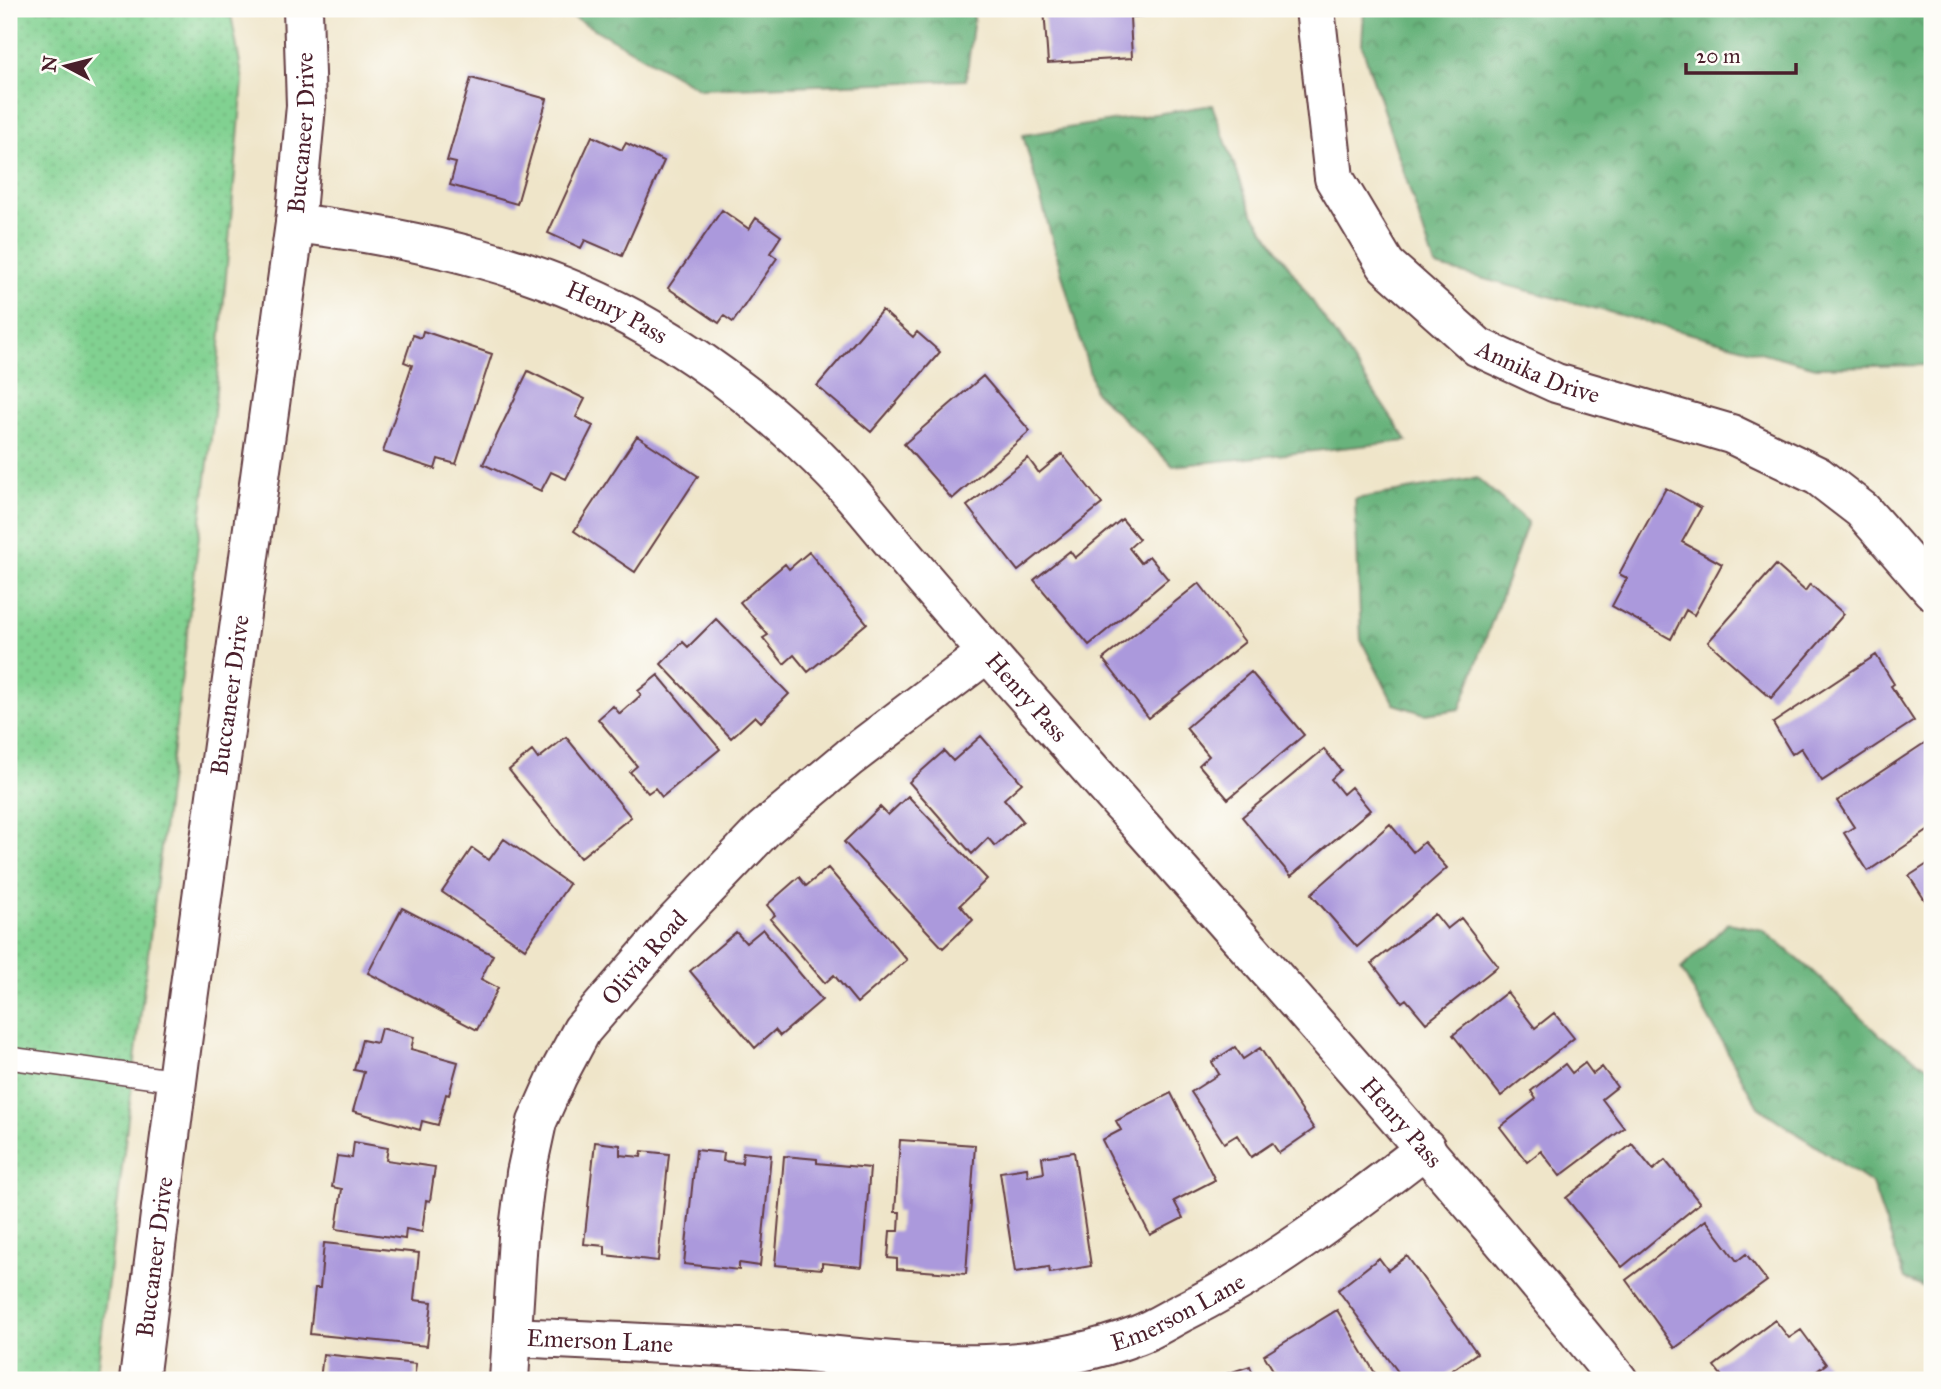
<svg xmlns="http://www.w3.org/2000/svg" width="1941" height="1389" font-family="'IM FELL Great Primer',serif">
<style>
.forest{fill:url(#forest-crowns);stroke:#596953;stroke-width:2}
.park{fill:url(#park-dots);stroke:#66785e;stroke-width:2}
.building{fill:#ab99dc}
.lines{fill:none;stroke-linecap:round;stroke-linejoin:round}
.service-casing{stroke:#633d43;stroke-width:24}
.minor-casing{stroke:#633d43;stroke-width:42}
.service{stroke:#fff;stroke-width:21}
.minor{stroke:#fff;stroke-width:38}
.labels{text-anchor:middle;stroke-width:7;stroke-linejoin:round;paint-order:stroke}
.street-label{font-size:24px;fill:#4a1f2b;stroke:#fdfcf7}
</style>
<defs>
<pattern id="forest-crowns" width="20" height="18" patternUnits="userSpaceOnUse" patternTransform="scale(1.75)"><rect width="20" height="18" fill="#68b37b"/><path d="M2 6a3 3 0 1 1 6 0M12 15a3 3 0 1 1 6 0" fill="none" stroke="#589165"/></pattern>
<pattern id="park-dots" width="8" height="8" patternUnits="userSpaceOnUse" patternTransform="scale(1.75)"><rect width="8" height="8" fill="#81d191"/><path d="M2 2h.1M6 6h.1" fill="none" stroke="#71b37d" stroke-width="1.8" stroke-linecap="round"/></pattern>
</defs>
<rect width="100%" height="100%" fill="#fdfcf7"/>
<filter id="ink" filterUnits="userSpaceOnUse"><feTurbulence type="fractalNoise" baseFrequency=".0143" numOctaves="2"/><feDisplacementMap in="SourceGraphic" scale="14" xChannelSelector="R" yChannelSelector="G"/><feConvolveMatrix kernelMatrix="1 2 1 2 8 2 1 2 1" color-interpolation-filters="sRGB"/></filter>
<filter id="wash" filterUnits="userSpaceOnUse"><feTurbulence type="fractalNoise" baseFrequency=".00686" numOctaves="4" result="noise"/><feDisplacementMap in="SourceGraphic" scale="28" xChannelSelector="R" yChannelSelector="G"/><feGaussianBlur stdDeviation="1.57" result="paint"/><feColorMatrix in="noise" values="0 0 0 0 0 0 0 0 0 0 0 0 0 0 0 0 0 1.4 0 .05"/><feComposite in="paint" operator="in"/></filter>
<g filter="url(#wash)">
<rect width="100%" height="100%" fill="#efe5c9"/>
<!-- forest -->
<path class="forest" d="M559 9H975L966 80 700 89Z
M1364 9H1932V365L1816 367 1435 266 1362 46Z
M1212 105 1252 212 1407 441 1173 466 1095 392 1023 135Z
M1477 478 1528 522 1460 709 1425 714 1394 704 1361 640 1355 499Z
M1728 923 1763 930 1812 971 1880 1035 1932 1070V1292L1905 1279 1872 1184 1758 1107 1681 969Z"/>
<!-- park -->
<path class="park" d="M9 9H230L243 81 214 413 96 1380H9Z"/>
<g id="blocks">
<!-- building -->
<path class="building" d="M1044 9H1171V14L1130 17 1132 58 1048 63Z
M471 78 547 99 517 204 450 185 456 163 447 161Z
M592 136 622 150 626 143 664 161 622 256 585 240 581 248 548 233Z
M722 210 749 229 756 218 781 236 770 253 777 258 733 322 724 316 719 323 668 288Z
M882 310 913 337 917 332 940 352 871 432 817 386Z
M423 331 492 354 456 464 438 459 435 469 383 452 412 365 404 362 413 335 421 338Z
M528 371 585 399 576 417 593 426 566 479 551 472 541 491 483 464Z
M983 376 1030 431 952 499 904 444Z
M637 436 698 476 635 572 574 531Z
M1062 454 1102 504 1018 571 967 506 1028 458 1039 473Z
M1666 488 1701 508 1682 542 1722 564 1694 615 1686 610 1671 639 1612 606 1627 578 1619 574Z
M1122 519 1139 539 1129 548 1141 563 1149 556 1168 579 1089 645 1034 580 1070 551 1075 558Z
M809 552 867 623 808 672 794 655 784 664 763 638 768 635 740 602 785 564 789 569Z
M1776 565 1805 591 1810 584 1844 614 1771 698 1708 642Z
M1199 583 1245 642 1149 718 1103 659Z
M716 619 789 694 761 722 755 716 731 738 661 664 683 642 688 647Z
M1876 655 1894 684 1891 686 1914 721 1822 781 1801 748 1792 754 1773 723Z
M1251 672 1304 735 1228 799 1199 765 1209 756 1186 728Z
M658 675 720 749 662 797 655 788 648 793 630 772 637 766 598 719 613 706 620 714 641 695 638 691Z
M981 736 1022 783 1004 799 1023 821 995 846 988 838 972 854 909 782 944 751 953 761Z
M566 737 631 817 580 858 509 770 532 751 538 759Z
M1932 738V828L1868 871 1844 833 1854 827 1837 801Z
M1324 749 1341 770 1331 779 1343 794 1351 787 1370 810 1291 876 1242 817Z
M908 796 987 879 960 905 973 920 943 948 844 842 880 807 888 815Z
M1390 824 1413 852 1424 842 1447 868 1357 947 1311 894Z
M504 839 569 884 525 949 442 892 472 848 489 860Z
M1932 861V911L1909 876Z
M828 868 907 960 857 1003 834 975 825 983 770 919 775 915 767 905 799 877 806 886Z
M402 908 493 955 481 979 498 988 477 1030 368 973Z
M1435 914 1447 929 1461 918 1498 966 1426 1023 1406 999 1402 1002 1372 963Z
M763 929 822 1000 780 1036 775 1030 755 1048 690 971 736 932 746 943Z
M1507 992 1535 1028 1554 1013 1574 1038 1501 1096 1453 1035Z
M381 1028 414 1037 411 1049 458 1062 449 1095 446 1094 438 1125 422 1121 420 1130 353 1111 364 1072 354 1070 362 1040 377 1043Z
M1235 1047 1243 1059 1260 1048 1314 1129 1279 1153 1272 1143 1251 1157 1237 1135 1224 1143 1191 1092 1219 1074 1212 1062Z
M1585 1063 1593 1074 1602 1067 1617 1087 1602 1099 1624 1128 1560 1176 1541 1151 1527 1162 1500 1127 1536 1099 1531 1091 1565 1064 1572 1073Z
M1171 1093 1215 1180 1174 1201 1183 1218 1150 1235 1102 1140 1121 1130 1116 1121Z
M900 1140 975 1145 966 1274 897 1269V1259L888 1258 890 1231H899L900 1212H895Z
M354 1142 388 1148 386 1160 435 1167 430 1201 426 1200 422 1232 406 1229 405 1239 336 1229 342 1189 332 1187 337 1156 352 1158Z
M595 1142 620 1145V1155L641 1157 642 1151 669 1154 658 1261 605 1255V1246L584 1244Z
M1632 1144 1653 1170 1665 1160 1700 1203 1622 1267 1566 1198Z
M696 1150 724 1153 723 1161 742 1163 743 1152 771 1155 760 1266 739 1263V1270L684 1264Z
M1074 1152 1091 1266 1050 1273 1049 1267 1015 1272 1000 1172 1027 1168 1028 1176 1044 1173 1042 1157Z
M784 1156 817 1159V1163L870 1168 862 1267 822 1263V1269L775 1265Z
M1706 1220 1737 1261 1746 1254 1767 1281 1675 1348 1626 1280Z
M324 1243 419 1253 414 1300 432 1302 427 1346 310 1334 315 1288H320Z
M1407 1256 1477 1353 1447 1374 1450 1377 1445 1380H1404L1338 1290 1379 1258 1388 1270Z
M1337 1310 1378 1378 1374 1380H1279L1264 1355Z
M1775 1320 1789 1338 1801 1330 1826 1364 1805 1380H1722L1724 1379 1714 1366Z
M323 1354 416 1364 414 1380H320Z
M1250 1366 1255 1380H1208Z"/>
</g>
</g>
<g filter="url(#ink)">
<use href="#blocks" fill-opacity="0" stroke="#633d43" stroke-width="2"/>
<g class="lines">
<!-- service casing -->
<g class="service-casing">
<path id="service" d="M9 1058 177 1081"/>
</g>
<!-- minor casing -->
<g class="minor-casing">
<g id="minor">
<path id="s1" d="M1315 9 1334 178 1386 265 1478 347 1556 383 1731 434 1818 476 1862 510 1932 590"/>
<path id="s2" d="M295 223C416 238 544 266 649 328 713 365 783 421 834 474 861 502 885 534 911 564 958 619 1006 674 1054 728 1244 943 1437 1157 1618 1380"/>
<path id="s3" d="M512 1337C598 1341 685 1344 771 1350 902 1360 1009 1383 1138 1335 1154 1329 1169 1319 1185 1311 1273 1267 1348 1208 1426 1148"/>
<path id="s4" d="M139 1380 181 1050 295 223 306 106 303 9"/>
<path id="s5" d="M509 1380 518 1237 526 1173 537 1122 558 1075 582 1030 675 922 764 829 850 757 987 653"/>
</g>
</g>
<!-- service -->
<use href="#service" class="service"/>
<!-- minor -->
<use href="#minor" class="minor"/>
</g>
</g>
<g class="labels">
<!-- street labels -->
<g class="street-label">
<text dy="8" stroke="none"><textPath href="#s4" startOffset="1258">Buccaneer Drive</textPath></text>
<text dy="8" stroke="none"><textPath href="#s2" startOffset="336">Henry Pass</textPath></text>
<text dy="8" stroke="none"><textPath href="#s1" startOffset="460">Annika Drive</textPath></text>
<text dy="8" stroke="none"><textPath href="#s4" startOffset="691">Buccaneer Drive</textPath></text>
<text dy="8" stroke="none"><textPath href="#s2" startOffset="903">Henry Pass</textPath></text>
<text dy="8" stroke="none"><textPath href="#s5" startOffset="458">Olivia Road</textPath></text>
<text dy="8" stroke="none"><textPath href="#s2" startOffset="1470">Henry Pass</textPath></text>
<text dy="8" stroke="none"><textPath href="#s4" startOffset="124">Buccaneer Drive</textPath></text>
<text dy="8" stroke="none"><textPath href="#s3" startOffset="676">Emerson Lane</textPath></text>
<text dy="8" stroke="none"><textPath href="#s3" startOffset="88">Emerson Lane</textPath></text>
</g>
</g>
<!-- margin -->
<rect width="1941" height="1389" fill="none" stroke="#fdfcf7" stroke-width="35"/>
<!-- north arrow -->
<g transform="translate(66 66) rotate(277)" stroke="#fdfcf7" stroke-width="5" paint-order="stroke">
<path d="M0-5L12 26L0 18L-12 26Z" fill="#4a1f2b"/>
<text y="-10" font-size="19" font-weight="bold" text-anchor="middle" fill="#4a1f2b">N</text>
</g>
<!-- scale -->
<path d="M1686 63v10h110v-10" fill="none" stroke="#4a1f2b" stroke-width="3.5"/>
<text x="1696" y="63" font-size="21" fill="#4a1f2b" stroke="#fdfcf7" stroke-width="5" paint-order="stroke">20 m</text>
</svg>
